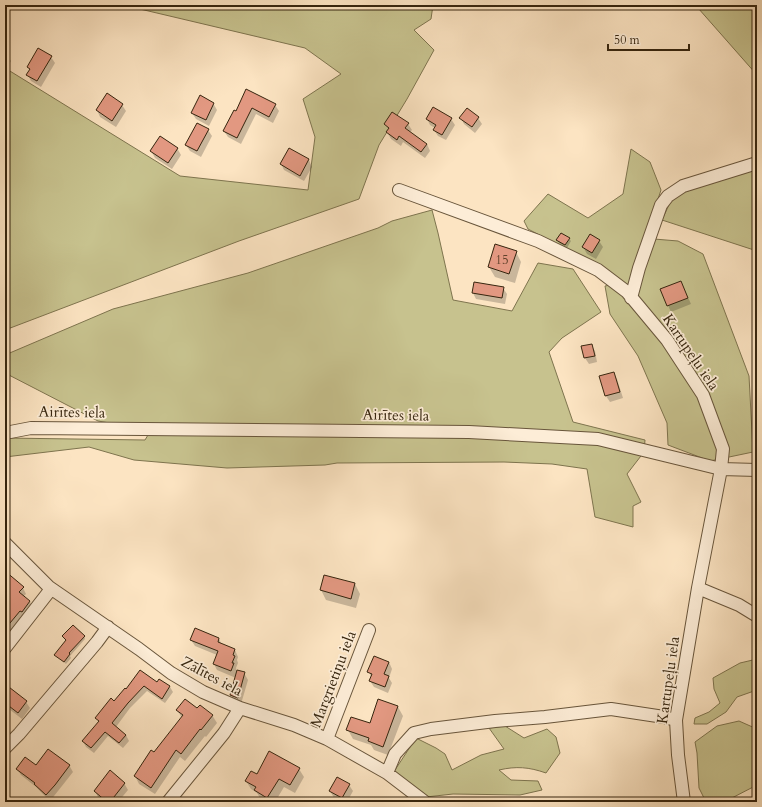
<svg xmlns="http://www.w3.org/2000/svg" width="762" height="807" font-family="Cardo,serif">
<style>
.green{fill:#c7c28e;stroke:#7e744e}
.shadow{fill:#0003}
.building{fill:#e29881;stroke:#36250e}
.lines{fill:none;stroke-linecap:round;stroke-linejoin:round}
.street-casing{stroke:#68553b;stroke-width:14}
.street{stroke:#fdedd7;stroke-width:12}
.labels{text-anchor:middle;stroke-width:3.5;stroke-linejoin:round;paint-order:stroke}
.number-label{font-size:13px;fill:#61422b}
.street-label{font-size:15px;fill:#36250e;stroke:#fdedd7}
</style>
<rect width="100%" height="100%" fill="#fce4c2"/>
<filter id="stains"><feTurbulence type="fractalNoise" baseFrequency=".005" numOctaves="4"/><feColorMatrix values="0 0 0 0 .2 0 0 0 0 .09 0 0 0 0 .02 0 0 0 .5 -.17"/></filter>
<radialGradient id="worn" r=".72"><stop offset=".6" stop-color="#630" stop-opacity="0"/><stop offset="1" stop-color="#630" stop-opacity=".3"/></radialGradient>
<!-- green -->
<path class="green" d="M123 5H433L431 19 414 30 434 50 407 99 379 145 359 199 239 241 5 330V68L180 176 308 190 315 137 303 99 341 74 305 48Z
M702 5H757V75L698 8Z
M631 149 650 162 661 190 631 280 654 239 678 241 703 254 749 376 753 452 710 461 668 445 667 423 638 356 610 314 605 286 621 283 597 265 528 229 524 221 548 194 588 218 623 194Z
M757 167V251L662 220 673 196Z
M432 210 438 233 453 300 512 311 538 263 573 269 601 312 562 338 549 352 573 422 645 440 644 452 627 474 641 502 633 506V527L595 517 587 469 552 464 504 462 337 463 325 465 227 468 134 460 89 447 5 457V438L145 440 151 430 98 421 5 373V355L113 309 248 273 378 228 392 221Z
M757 659V688L754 691 737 697 726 712 707 724H694L695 718 709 712 720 703 714 689 713 678 740 663Z
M739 721 757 729V785L728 800 706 802 699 788 697 753 695 742 717 726Z
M505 726 524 738 547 729 556 737 560 753 546 773C529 767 516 766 499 770L511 780 538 781 542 790 520 795 453 794 426 797 393 773 416 738 436 748 445 754 452 770 481 755 504 749 489 728Z"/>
<!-- shadow -->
<path class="shadow" d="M5 53 11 61 6 69 5 68Z
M51 57 55 63 41 87 31 81 28 75 30 71 28 67Z
M247 90 275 105 279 111 273 123 256 114 241 144 228 137 224 131 236 112Z
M213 103 217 110 209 126 196 119 192 113Z
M122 105 126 111 116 127 100 117 97 110Z
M468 109 478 118 482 124 475 133 464 124 461 118Z
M427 119H451L455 125 446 140 438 136 434 130 435 128 430 125Z
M385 124H408L412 130 410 132 427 144 430 151 425 158 403 142 401 146 391 139 387 132 389 130Z
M208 130 212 136 201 157 190 151 186 145Z
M177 148 181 155 172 169 155 158 151 151Z
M289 149 309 160 312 167 304 181 284 170 281 164Z
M569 239 571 241 567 248 559 243 557 240Z
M599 241 603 247 596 259 587 254 583 247Z
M516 252 521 262 515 283 495 277 489 267Z
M681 282 691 304 671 312 661 290Z
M503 288 507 294 505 304 476 299 473 293Z
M591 345 595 351 597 362 589 364 585 358 583 347Z
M614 373 617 379 623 398 610 402 606 396 601 377Z
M5 575 23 588 26 594 23 597 30 602 33 608 9 634 6 633 5 634Z
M324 576 355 584 360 594 356 608 326 600 321 590Z
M196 629 219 639 222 645 235 650 238 657 237 660 238 663 236 668 237 671 244 673 248 680 241 704 235 702 231 695 236 678 217 670 214 664 217 655 195 646 191 640Z
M63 636H84L85 639 70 656 71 658 66 664 56 655 67 641Z
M389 662 392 669 389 678 392 683 388 693 374 687 370 681 372 678 369 672Z
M140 671 157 683 159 680 170 687 173 692 165 703 147 691 130 708 116 727 126 735 129 741 123 748 108 736 94 753 86 747 83 741 99 722 96 718 127 691Z
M8 687 26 702 30 708 22 719 5 706V691Z
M398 707 403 716 388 755 374 750 371 745 353 739 348 730 370 725Z
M177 710H198L212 715 217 723 206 737 205 736 185 761 180 757 155 794 139 784 135 776 182 718Z
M69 765 73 772 58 791 50 801 36 787 21 775 17 769 36 766Z
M299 769 304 777 295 793 284 787 275 802H266L260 798 257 793 251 789 246 781 257 775Z
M124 783 128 790 118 802H104L98 797 95 791Z
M349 785 353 791 347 802H342L334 798 330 791Z"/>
<!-- building -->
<path class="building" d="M38 48 52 56 37 81 26 75 30 69 27 67Z
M246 89 276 104 269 117 252 108 237 138 223 131 234 110 236 111Z
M107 93 123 104 112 121 96 110Z
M200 95 214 103 206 120 191 113Z
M433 107 452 118 442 135 433 130 436 125 426 119Z
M467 108 479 117 472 127 459 118Z
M392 112 409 123 405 128 427 144 421 152 399 136 397 140 386 132 389 128 384 124Z
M197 123 209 129 197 151 185 145Z
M160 136 178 148 168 163 150 151Z
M289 148 309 159 300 176 280 164Z
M561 233 570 238 565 245 556 240Z
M590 234 600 240 592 253 582 247Z
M495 244 517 251 509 274 488 267Z
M681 281 688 298 667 306 660 289Z
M474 282 504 287 502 298 472 293Z
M592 344 595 356 584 358 581 346Z
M614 372 620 392 605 396 599 376Z
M5 571 24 587 19 592 30 601 22 612 20 611 5 629Z
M324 575 355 583 351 599 320 590Z
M73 625 85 636 69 653 70 654 64 662 54 655 66 640 62 636Z
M195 628 219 638 218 642 235 649 233 655 235 656 232 663H234L231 671 213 664 218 651 190 640Z
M374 656 389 662 384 674 389 676 385 687 369 681 372 674 367 672Z
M140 670 157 682 159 679 170 686 162 699 144 686 128 703 112 723 126 735 119 743 105 732 91 748 82 741 99 721 95 718 111 698 114 701 125 688 126 689Z
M237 670 245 672 238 698 230 695Z
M5 684 27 701 18 713 5 703Z
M185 699 197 708 200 705 213 715 201 730 200 729 181 754 176 750 151 788 134 776 151 750 154 752 183 715 176 710Z
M378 699 398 706 383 747 368 741 369 738 346 730 351 717 370 723Z
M48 749 70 765 55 785 46 795 34 784 35 783 16 769 25 757 36 765Z
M269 751 300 768 290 785 279 779 267 798 254 790 256 787 245 781 251 771 257 774Z
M110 770 125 783 110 802H107L94 791Z
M337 777 350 784 342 798 329 791Z"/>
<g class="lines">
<!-- street casing -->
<g class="street-casing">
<path id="street" d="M399 190 538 241 598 270 627 292 667 340 703 395 723 449 721 469 698 588 676 720 678 755 684 802
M631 298 639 268 661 205 668 196 683 186 757 163
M5 433 31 428 469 432 598 439 721 469 757 470
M5 543 49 587 139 649 171 673 203 692 240 708 294 725 327 739 387 773 425 802
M698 588 739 605 757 616
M5 648 51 589
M327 739 369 630
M5 748 19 734 97 642 108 627
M387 773 395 754 414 733 431 729 495 721 545 717 611 709 664 717 676 720
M168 802 224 733 240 708"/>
</g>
<!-- street -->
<use href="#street" class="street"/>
</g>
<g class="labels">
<!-- number labels -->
<g class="number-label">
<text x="502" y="264">15</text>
</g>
<!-- street labels -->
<g class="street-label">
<text transform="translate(691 352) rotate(56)" y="5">Kartupeļu iela</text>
<text transform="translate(72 412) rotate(1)" y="5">Airītes iela</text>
<text transform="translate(396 415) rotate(1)" y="5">Airītes iela</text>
<text transform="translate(212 676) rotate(28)" y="5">Zālītes iela</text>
<text transform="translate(333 679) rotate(-69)" y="5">Margrietiņu iela</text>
<text transform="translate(668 680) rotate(-82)" y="5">Kartupeļu iela</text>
</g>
</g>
<!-- margin -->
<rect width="762" height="807" fill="none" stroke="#fce4c2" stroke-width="20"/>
<rect x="6" y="6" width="750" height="795" fill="none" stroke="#36250e" stroke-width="2"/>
<rect x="10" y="10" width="742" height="787" fill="none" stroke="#36250e"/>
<!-- scale -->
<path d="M608 44v6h81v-6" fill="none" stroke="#36250e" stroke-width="2"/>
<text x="614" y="44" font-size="12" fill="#36250e" stroke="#fdedd7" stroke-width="3" paint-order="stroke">50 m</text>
<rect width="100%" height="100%" filter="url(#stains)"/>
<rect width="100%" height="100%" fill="url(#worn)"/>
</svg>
